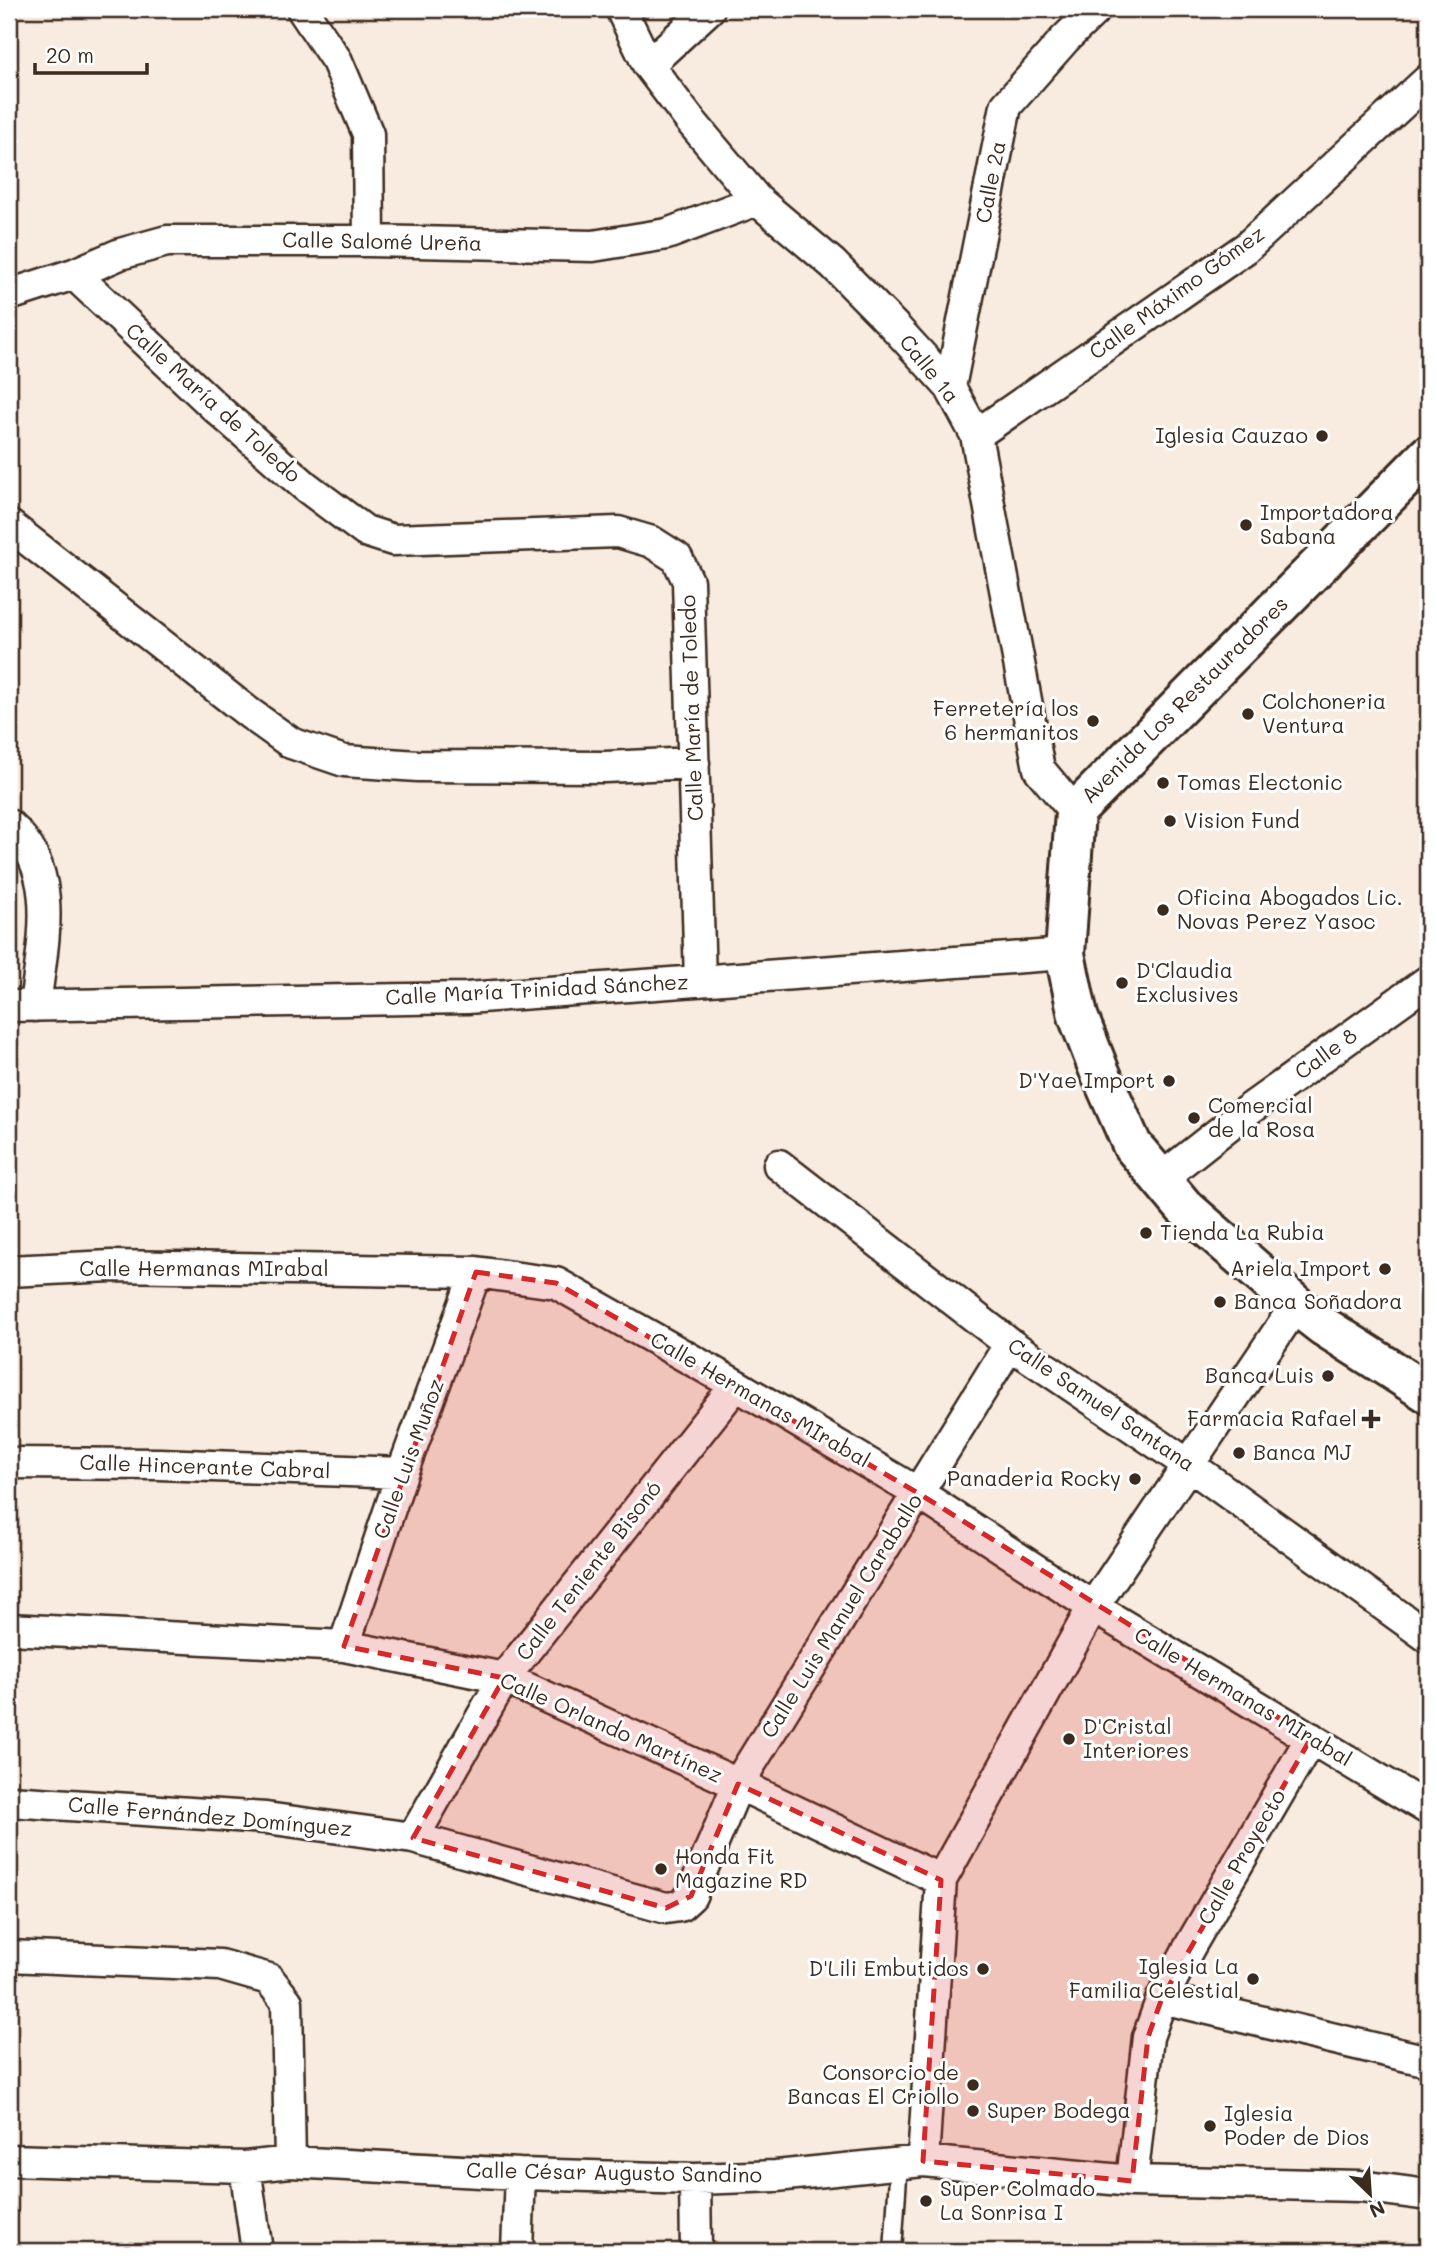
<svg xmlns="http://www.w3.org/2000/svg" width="1437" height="2260" font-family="Mali,sans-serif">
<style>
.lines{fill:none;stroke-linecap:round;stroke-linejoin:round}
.lane-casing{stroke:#3b2a1e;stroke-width:21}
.street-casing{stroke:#3b2a1e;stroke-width:35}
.secondary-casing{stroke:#3b2a1e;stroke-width:44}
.lane{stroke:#fff;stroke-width:16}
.street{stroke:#fff;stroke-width:30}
.secondary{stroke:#fff;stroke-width:38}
.marked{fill:#d62828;fill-opacity:0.2;stroke:#d62828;stroke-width:5;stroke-dasharray:14 9;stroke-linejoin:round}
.poi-dot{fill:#3b2a1e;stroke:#fff;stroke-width:2.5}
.labels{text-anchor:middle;stroke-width:6;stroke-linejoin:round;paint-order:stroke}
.street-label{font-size:21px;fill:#3b2a1e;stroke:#fff}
.poi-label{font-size:21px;fill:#3b2a1e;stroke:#fff;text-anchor:start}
</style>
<rect width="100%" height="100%" fill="#f8ece0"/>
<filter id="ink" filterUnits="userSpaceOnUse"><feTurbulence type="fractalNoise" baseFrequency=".0143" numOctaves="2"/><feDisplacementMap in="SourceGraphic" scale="14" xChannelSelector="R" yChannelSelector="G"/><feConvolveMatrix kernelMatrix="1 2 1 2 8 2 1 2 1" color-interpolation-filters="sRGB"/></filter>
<g filter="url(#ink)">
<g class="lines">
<!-- lane casing -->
<g class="lane-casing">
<path id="lane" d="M893 2251 899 2162"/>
</g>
<!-- street casing -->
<g class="street-casing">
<path id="street" d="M302 9 337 61 368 134 369 241
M621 9 648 65 689 119 757 200 833 264 895 327 950 387 976 435 1039 769 1075 812
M648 65 709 9
M74 274 215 407 305 486 365 531 393 540 618 532 652 542 677 558 688 581 700 981
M9 295 74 274 120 254 167 241H369L593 246 667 234 757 200
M950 387 1006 106 1065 39 1096 9
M976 435 1246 248 1428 80
M9 525 249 713 291 743 344 761 418 766 605 767 694 763
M9 825C62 872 42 944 35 1006
M9 1006 467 998 1065 954
M779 1165 1010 1344 1189 1465 1428 1637
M1159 1180 1244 1113 1428 981
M9 1271 111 1266 476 1272 556 1283 736 1385 918 1493 1093 1607 1428 1809
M9 1463 159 1464 402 1473
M9 1629 344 1646 504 1678 738 1784 941 1880
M344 1646 402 1473 476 1272
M9 1801 266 1818 413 1838 666 1908 680 1906 691 1896 738 1784 1010 1344
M413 1838 504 1678 736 1385
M9 1956 220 1965 269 1979 287 2002 290 2162
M1162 1998 1428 2061
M9 2160 245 2167 290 2162 520 2174 695 2179 776 2176 923 2161 1132 2181 1360 2186 1428 2195
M923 2161 941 1880 1093 1607 1296 1305
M245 2167 257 2251
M695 2179 696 2251
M1132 2181 1148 2037 1162 1998 1190 1946 1311 1738
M517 2251 520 2174"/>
</g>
<!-- secondary casing -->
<g class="secondary-casing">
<path id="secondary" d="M1428 455 1075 812 1065 954 1078 1016 1099 1070 1132 1145 1184 1207 1296 1305 1323 1326 1428 1393"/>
</g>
<!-- lane -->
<use href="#lane" class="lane"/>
<!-- street -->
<use href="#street" class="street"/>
<!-- secondary -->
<use href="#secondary" class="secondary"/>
</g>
</g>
<!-- marked area -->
<path class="marked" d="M476 1272 556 1283 918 1493 1311 1738 1162 1998 1148 2037 1132 2181 923 2161 941 1880 738 1784 691 1896 666 1908 413 1838 504 1678 344 1646Z"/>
<!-- markers -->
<g class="poi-dot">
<circle cx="1322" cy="436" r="7"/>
<circle cx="1246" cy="525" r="7"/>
<circle cx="1248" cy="714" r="7"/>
<circle cx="1093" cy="721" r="7"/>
<circle cx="1163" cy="783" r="7"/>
<circle cx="1170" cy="821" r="7"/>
<circle cx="1163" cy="910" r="7"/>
<circle cx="1122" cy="983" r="7"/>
<circle cx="1169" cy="1081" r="7"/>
<circle cx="1194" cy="1118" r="7"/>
<circle cx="1146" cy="1233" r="7"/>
<circle cx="1385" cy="1269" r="7"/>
<circle cx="1220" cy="1302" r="7"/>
<circle cx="1328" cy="1376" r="7"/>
<path d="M1367.5 1408.5h7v7h7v7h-7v7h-7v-7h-7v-7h7z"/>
<circle cx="1239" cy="1453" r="7"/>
<circle cx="1135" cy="1479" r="7"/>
<circle cx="1069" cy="1739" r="7"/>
<circle cx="661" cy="1869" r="7"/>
<circle cx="983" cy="1969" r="7"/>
<circle cx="1253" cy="1979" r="7"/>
<circle cx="973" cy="2085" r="7"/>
<circle cx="973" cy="2111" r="7"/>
<circle cx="1210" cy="2126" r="7"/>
<circle cx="926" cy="2201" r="7"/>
</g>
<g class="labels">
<!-- street labels -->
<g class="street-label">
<text transform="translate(991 182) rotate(-79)" y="7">Calle 2a</text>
<text transform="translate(382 242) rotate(1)" y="7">Calle Salomé Ureña</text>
<text transform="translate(1177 293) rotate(-36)" y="7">Calle Máximo Gómez</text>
<text transform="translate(929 369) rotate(51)" y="7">Calle 1a</text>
<text transform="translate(213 403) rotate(42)" y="7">Calle María de Toledo</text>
<text transform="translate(1185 700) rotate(-45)" y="7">Avenida Los Restauradores</text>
<text transform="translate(692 708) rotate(-92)" y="7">Calle María de Toledo</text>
<text transform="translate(537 990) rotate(-3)" y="7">Calle María Trinidad Sánchez</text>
<text transform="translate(1326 1054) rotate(-36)" y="7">Calle 8</text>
<text x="204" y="1276">Calle Hermanas MIrabal</text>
<text transform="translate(760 1400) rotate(30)" y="7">Calle Hermanas MIrabal</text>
<text transform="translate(1101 1405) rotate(34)" y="7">Calle Samuel Santana</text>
<text transform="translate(409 1459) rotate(-70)" y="7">Calle Luis Muñoz</text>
<text transform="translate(205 1467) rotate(2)" y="7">Calle Hincerante Cabral</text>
<text transform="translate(589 1571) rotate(-52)" y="7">Calle Teniente Bisonó</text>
<text transform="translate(842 1616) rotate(-58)" y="7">Calle Luis Manuel Caraballo</text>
<text transform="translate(1243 1697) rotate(31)" y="7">Calle Hermanas MIrabal</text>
<text transform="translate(611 1728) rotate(24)" y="7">Calle Orlando Martínez</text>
<text transform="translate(210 1817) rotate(5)" y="7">Calle Fernández Domínguez</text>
<text transform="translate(1242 1857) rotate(-60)" y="7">Calle Proyecto</text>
<text transform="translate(614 2173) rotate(1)" y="7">Calle César Augusto Sandino</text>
</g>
<!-- poi labels -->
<g class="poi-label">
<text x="1308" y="443" text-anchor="end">Iglesia Cauzao</text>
<text x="1260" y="520">Importadora<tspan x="1260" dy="24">Sabana</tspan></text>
<text x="1262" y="709">Colchoneria<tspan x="1262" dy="24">Ventura</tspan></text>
<text x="1079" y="716" text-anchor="end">Ferretería los<tspan x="1079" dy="24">6 hermanitos</tspan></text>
<text x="1177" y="790">Tomas Electonic</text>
<text x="1184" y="828">Vision Fund</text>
<text x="1177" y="905">Oficina Abogados Lic.<tspan x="1177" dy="24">Novas Perez Yasoc</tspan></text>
<text x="1136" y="978">D'Claudia<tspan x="1136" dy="24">Exclusives</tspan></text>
<text x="1155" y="1088" text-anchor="end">D'Yae Import</text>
<text x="1208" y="1113">Comercial<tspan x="1208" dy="24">de la Rosa</tspan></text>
<text x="1160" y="1240">Tienda La Rubia</text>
<text x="1371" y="1276" text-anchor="end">Ariela Import</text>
<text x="1234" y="1309">Banca Soñadora</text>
<text x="1314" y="1383" text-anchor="end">Banca Luis</text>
<text x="1357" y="1426" text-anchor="end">Farmacia Rafael</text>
<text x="1253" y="1460">Banca MJ</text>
<text x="1121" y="1486" text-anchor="end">Panaderia Rocky</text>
<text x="1083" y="1734">D'Cristal<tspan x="1083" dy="24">Interiores</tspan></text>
<text x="675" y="1864">Honda Fit<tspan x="675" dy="24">Magazine RD</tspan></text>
<text x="1239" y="1974" text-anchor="end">Iglesia La<tspan x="1239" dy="24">Familia Celestial</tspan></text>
<text x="969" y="1976" text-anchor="end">D'Lili Embutidos</text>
<text x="959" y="2080" text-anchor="end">Consorcio de<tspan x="959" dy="24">Bancas El Criollo</tspan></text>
<text x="987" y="2118">Super Bodega</text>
<text x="1224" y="2121">Iglesia<tspan x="1224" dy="24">Poder de Dios</tspan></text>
<text x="940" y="2196">Super Colmado<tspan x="940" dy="24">La Sonrisa I</tspan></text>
</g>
</g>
<!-- margin -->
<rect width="1437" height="2260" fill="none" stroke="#fff" stroke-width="35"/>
<rect x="18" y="18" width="1402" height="2225" fill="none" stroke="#3b2a1e" stroke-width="2.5" filter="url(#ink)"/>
<!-- north arrow -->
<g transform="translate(1370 2194) rotate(155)" stroke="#ffffff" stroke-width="5" paint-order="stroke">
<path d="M0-5L12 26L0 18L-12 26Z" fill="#3b2a1e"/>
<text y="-10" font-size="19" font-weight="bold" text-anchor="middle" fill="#3b2a1e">N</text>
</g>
<!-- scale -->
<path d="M35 63v10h112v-10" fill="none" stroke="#3b2a1e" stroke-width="3.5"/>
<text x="46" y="63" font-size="21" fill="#3b2a1e" stroke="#ffffff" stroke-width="5" paint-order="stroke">20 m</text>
</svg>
